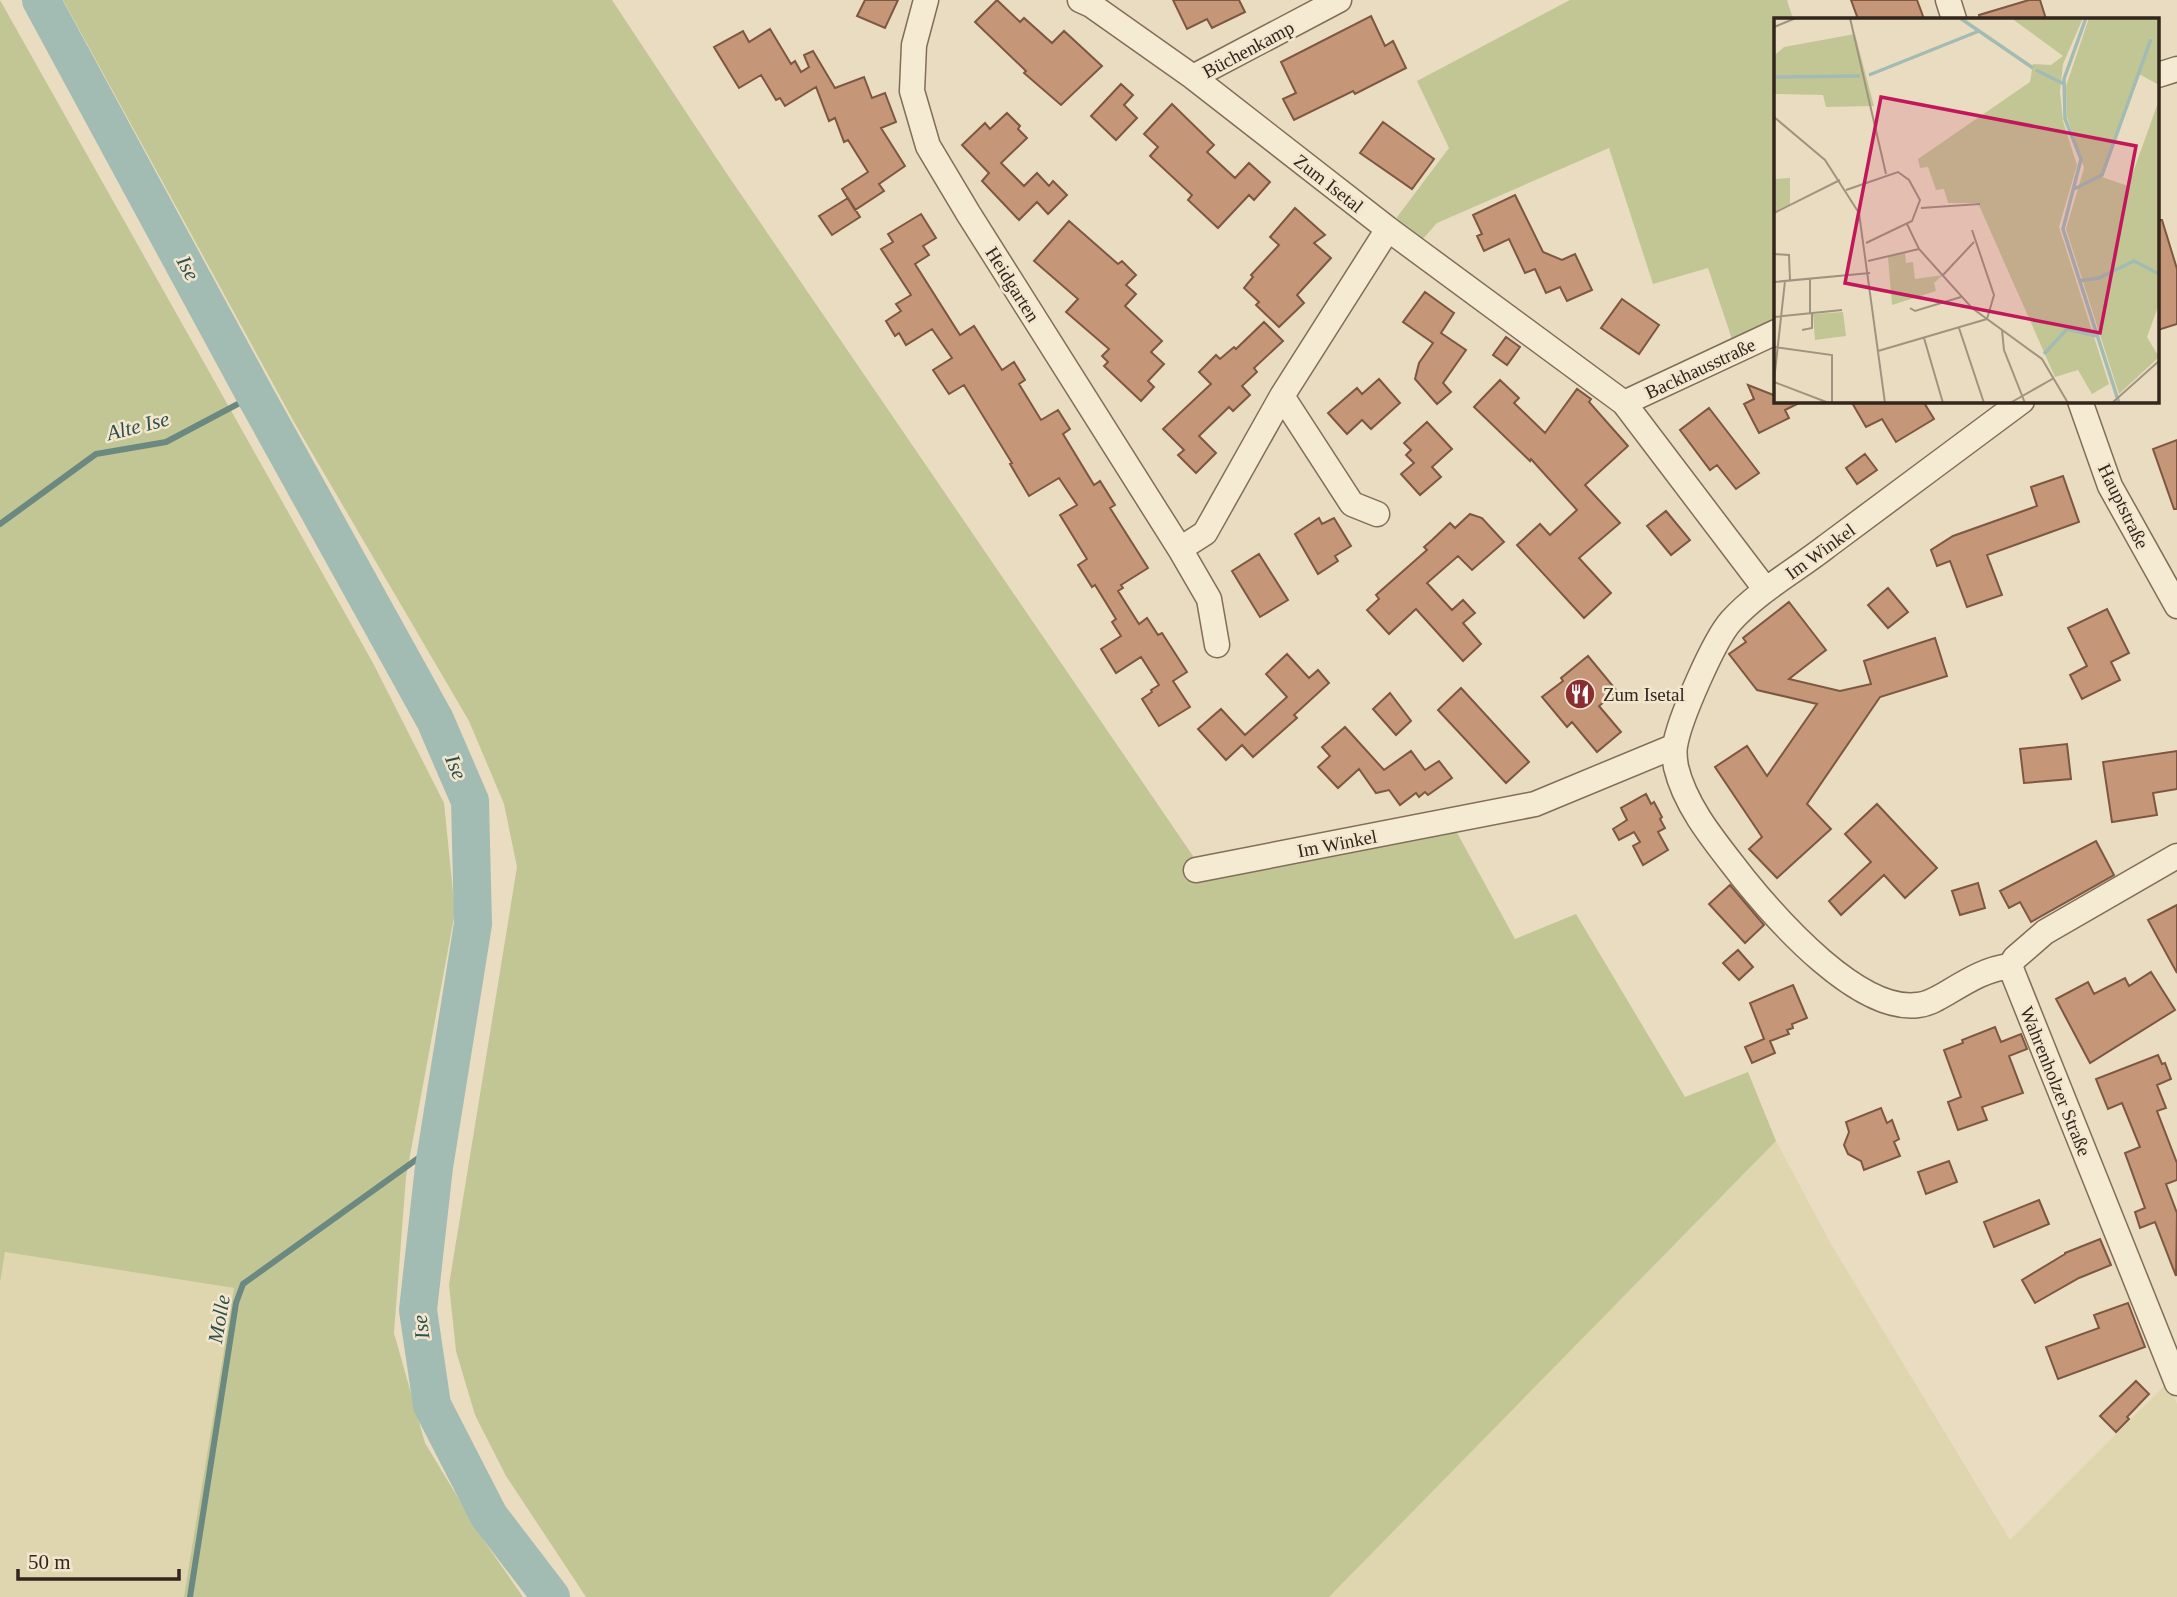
<svg xmlns="http://www.w3.org/2000/svg" width="2177" height="1597" font-family="Georgia,serif">
<style>
.farmland{fill:#dfd5ae}
.green{fill:#c2c695}
.lines{fill:none;stroke-linecap:round;stroke-linejoin:round}
.stream{stroke:#6b8980;stroke-width:6}
.river{stroke:#a2bcb4;stroke-width:38}
.building{fill:#c59678;stroke:#7e5741;stroke-width:2}
.minor-casing{stroke:#816d59;stroke-width:27}
.minor{stroke:#f5ead2;stroke-width:24}
.labels{text-anchor:middle;stroke-width:5;stroke-linejoin:round;paint-order:stroke}
.street-label{font-size:19px;fill:#32261d;stroke:#f2e6ce}
.poi-label{font-size:19px;fill:#32261d;stroke:#f2e6ce;text-anchor:start}
.water-label{font-size:21px;font-style:italic;fill:#2d504d;stroke:#f2e6ce}
.inset-river{fill:none;stroke:#a2bcb4;stroke-width:3.5}
.inset-road{fill:none;stroke:#a0937f;stroke-width:2}
.view{fill:#c2185b;fill-opacity:0.15;stroke:#c2185b;stroke-width:3.5}
.inset-edge{fill:none;stroke:#32261d;stroke-width:3.5}
</style>
<rect width="100%" height="100%" fill="#eadcc0"/>
<!-- farmland -->
<path class="farmland" d="M1776 1141 1832 1246 2010 1540 2167 1383 2177 1404V1597H1329Z
M5 1252 234 1288 185 1597H0V1283Z"/>
<!-- green -->
<path class="green" d="M0 0 373 663 444 803 455 912 406 1177 394 1333 425 1443 484 1541 523 1597H184L234 1288 5 1252 0 1283Z
M63 0H612L725 171 1208 878 1455 829 1515 939 1576 914 1685 1097 1748 1072 1776 1141 1329 1597H586L506 1476 475 1415 456 1351 449 1285 517 867 504 804 469 721 294 422Z
M1570 0H1787L1793 19H1776V332L1736 351 1708 268 1653 284 1609 148 1437 223 1415 248 1388 229 1449 148 1417 81Z"/>
<g class="lines">
<!-- stream -->
<path class="stream" d="M0 524 96 454 166 442 255 395
M190 1597 236 1303 243 1284 438 1144"/>
<!-- river -->
<path class="river" d="M41 0 255 395 435 720 470 801 473 924 434 1167 418 1310 432 1405 489 1516 551 1597"/>
</g>
<!-- building -->
<path class="building" d="M865 0H898L885 28 857 16Z
M997 0 1020 22 1024 18 1052 43 1064 31 1102 66 1061 105 1024 73 1026 71 975 22Z
M1173 0H1239L1245 12 1212 28 1207 19 1187 29Z
M1851 0H1917L1924 19H1858Z
M2029 0H2040L2046 19H1980L1979 15Z
M1371 16 1385 46 1393 41 1406 68 1355 94 1353 91 1294 120 1283 99 1296 93 1281 62Z
M770 29 791 64 795 61 801 72 809 67 804 55 813 51 835 88 864 77 872 98 885 93 896 122 881 128 905 166 879 184 884 191 855 210 842 189 868 172 848 140 844 142 835 118 829 121 816 87 785 106 780 98 776 100 761 75 739 88 714 47 743 31 749 42Z
M1121 84 1133 95 1124 105 1137 118 1116 140 1091 116Z
M1172 104 1214 145 1207 152 1235 178 1249 163 1270 182 1254 200 1249 195 1218 228 1188 200 1192 195 1150 156 1158 147 1144 134Z
M1007 113 1020 126 1018 129 1027 138 1001 163 1024 186 1037 173 1049 186 1053 181 1067 195 1048 214 1037 202 1019 220 982 181 989 173 962 145 985 123 990 129Z
M1383 122 1434 159 1412 189 1360 153Z
M1515 195 1543 252 1562 260 1575 254 1592 290 1567 301 1560 287 1546 293 1535 269 1525 273 1509 239 1484 251 1477 236 1482 234 1473 215Z
M848 198 860 217 832 235 819 216Z
M1295 208 1325 235 1314 243 1331 258 1297 295 1304 303 1279 327 1256 305 1259 302 1244 288 1253 277 1251 275 1279 245 1270 237Z
M921 214 936 238 923 246 929 255 915 264 960 335 974 326 1002 370 1014 362 1025 380 1019 384 1041 420 1058 410 1070 429 1063 434 1094 485 1100 481 1115 505 1110 508 1148 568 1121 585 1123 588 1118 591 1139 624 1147 618 1158 635 1162 633 1187 672 1173 681 1190 707 1159 726 1142 699 1152 692 1151 690 1159 685 1141 657 1116 673 1101 649 1121 636 1112 622 1116 619 1095 585 1092 587 1078 565 1087 559 1060 515 1077 505 1059 478 1029 496 1010 464 1012 463 964 385 949 394 933 370 952 358 932 329 906 345 899 333 895 336 886 321 901 311 896 304 911 295 881 249 893 242 888 234Z
M2158 220H2162L2177 269V324L2158 330Z
M1069 221 1118 264 1122 261 1136 275 1126 285 1136 294 1125 306 1162 341 1151 352 1164 364 1148 381 1154 387 1141 401 1104 366 1108 362 1102 356 1109 349 1066 312 1078 299 1034 261Z
M1425 292 1454 313 1441 333 1466 350 1443 383 1451 392 1437 404 1415 379 1419 363 1433 343 1403 322Z
M1622 299 1659 325 1639 354 1601 328Z
M1264 322 1283 341 1254 368 1257 372 1242 386 1250 395 1233 411 1229 407 1199 436 1216 453 1196 473 1178 455 1184 450 1163 429 1211 384 1199 372 1216 355 1220 359 1234 347 1236 349Z
M1506 337 1520 347 1507 365 1493 355Z
M1379 379 1400 403 1371 429 1362 420 1347 434 1328 413 1357 388 1362 394Z
M1500 380 1519 398 1514 403 1545 433 1577 389 1591 399 1589 402 1628 446 1585 485 1620 523 1579 558 1611 593 1584 618 1517 545 1540 524 1550 535 1577 510 1531 459 1530 461 1474 407Z
M1748 385 1776 396V401H1790L1797 404 1785 410 1789 418 1759 433 1744 404 1754 399Z
M1851 401H1923L1934 419 1896 442 1882 419 1866 427Z
M1709 408 1759 473 1736 489 1717 465 1710 470 1680 430Z
M1427 422 1452 449 1432 467 1441 477 1420 495 1401 474 1414 463 1406 455 1411 450 1404 443Z
M2177 440V509H2174L2153 449Z
M1865 454 1877 470 1857 484 1846 468Z
M2063 476 2079 522 1987 555 2002 595 1967 607 1950 561 1937 566 1931 550 1953 536 2037 506 2031 487Z
M1666 511 1690 540 1671 555 1647 526Z
M1470 514 1482 518 1504 542 1472 570 1458 556 1427 583 1452 610 1463 600 1475 613 1463 623 1481 644 1463 661 1416 609 1389 634 1367 610 1379 599 1376 595 1427 550 1424 547 1432 540 1450 523 1455 528Z
M1319 518 1322 524 1334 518 1351 546 1335 556 1338 561 1318 574 1295 534Z
M1259 554 1288 600 1260 617 1232 571Z
M1888 588 1908 612 1888 628 1868 605Z
M1789 602 1826 650 1789 679 1840 691 1871 684 1864 661 1935 638 1947 676 1880 697 1807 804 1831 829 1777 878 1749 849 1762 837 1715 767 1747 746 1767 776 1817 704 1757 690 1729 654 1746 642 1743 638Z
M2107 609 2129 653 2111 662 2120 680 2082 699 2070 675 2087 666 2068 628Z
M1287 654 1309 678 1318 670 1329 683 1294 715 1297 718 1253 757 1242 745 1226 760 1198 729 1221 709 1245 735 1287 697 1266 674Z
M1588 656 1617 691 1599 706 1621 732 1597 752 1572 722 1567 727 1542 697 1563 681 1561 678Z
M1461 688 1529 762 1506 783 1438 710Z
M1390 693 1411 721 1396 735 1373 709Z
M1345 727 1384 770 1411 751 1425 770 1439 761 1452 778 1428 795 1425 792 1419 797 1416 793 1400 805 1389 790 1376 793 1359 769 1338 788 1318 767 1330 756 1322 747Z
M2067 744 2071 779 2024 783 2020 749Z
M2177 751V789L2153 793 2157 815 2112 822 2103 762Z
M1646 794 1651 804 1654 802 1662 817 1660 819 1665 828 1658 832 1668 850 1643 865 1633 846 1640 842 1634 832 1619 840 1613 829 1627 820 1621 808Z
M1877 804 1937 868 1905 898 1884 875 1841 915 1829 901 1871 862 1845 834Z
M2096 841 2114 875 2031 922 2020 902 2009 908 2000 891Z
M1978 883 1985 908 1960 915 1952 891Z
M1730 885 1764 925 1745 943 1709 904Z
M2177 905V973L2148 920Z
M1738 950 1753 967 1739 980 1723 963Z
M2151 972 2175 1010 2090 1063 2056 999 2088 982 2094 994 2125 978 2129 986Z
M1793 985 1807 1018 1792 1024 1793 1028 1787 1030 1789 1034 1770 1041 1775 1053 1752 1063 1745 1047 1764 1039 1750 1003Z
M1995 1027 2001 1042 2021 1034 2027 1049 2009 1056 2023 1093 1982 1107 1987 1120 1958 1130 1948 1102 1961 1097 1944 1050 1963 1043 1962 1040Z
M2158 1055 2162 1064 2165 1063 2171 1079 2157 1085 2166 1108 2157 1111 2177 1163V1180L2166 1184 2177 1213 2176 1276 2155 1222 2140 1228 2135 1212 2145 1208 2125 1153 2140 1147 2122 1103 2108 1109 2096 1079Z
M1881 1108 1887 1123 1892 1120 1899 1139 1894 1142 1900 1156 1864 1170 1861 1161 1848 1154 1844 1145 1849 1132 1846 1122Z
M1949 1161 1957 1182 1926 1194 1918 1172Z
M2039 1200 2049 1224 1994 1247 1984 1222Z
M2100 1239 2111 1265 2079 1278 2035 1303 2022 1280 2065 1254V1253Z
M2128 1303 2145 1347 2058 1379 2046 1347 2099 1328 2094 1315Z
M2136 1381 2149 1394 2127 1417 2129 1419 2116 1432 2100 1416Z"/>
<g class="lines">
<!-- minor casing -->
<g class="minor-casing">
<path id="minor" d="M926 0 914 45 912 91 928 146 968 213 1180 549 1209 599 1217 645
M1080 0 1091 5 1193 77 1388 229 1624 403 1766 590
M1948 0 1954 19
M2158 75 2177 69
M1193 77 1339 0
M1282 396 1352 504 1377 514
M2080 401 2110 486 2177 606
M1624 403 1776 332
M1180 549 1205 533 1282 396 1388 229
M1196 870 1535 804 1675 746
M2010 966C1986 969 1967 981 1947 993 1938 998 1929 1004 1918 1005 1859 1013 1778 921 1744 879 1718 845 1686 809 1676 767 1675 761 1674 752 1675 746 1679 720 1714 640 1731 621 1758 591 1795 571 1827 546 1892 498 1957 449 2022 401
M2010 966 2177 1383
M2010 966 2015 958 2045 932 2177 856"/>
</g>
<!-- minor -->
<use href="#minor" class="minor"/>
</g>
<!-- icons -->
<defs>
<g id="restaurant-disc" transform="scale(1.575)"><circle r="9.5" fill="#8b2e31" stroke="#f2e6ce"/><path d="M-5-6h1v4h1v-4h1v4h1v-4h1v5L-1.5 .5V6h-2V.5L-5-1ZM5-6V6H3V1.5H1.5Q1.5-4 5-6Z" fill="#fff"/></g>
</defs>
<g fill-rule="evenodd">
<use href="#restaurant-disc" x="1580" y="694"/>
</g>
<g class="labels">
<!-- street labels -->
<g class="street-label">
<text transform="translate(1248 49) rotate(-28)" y="7">Büchenkamp</text>
<text transform="translate(1329 183) rotate(38)" y="7">Zum Isetal</text>
<text transform="translate(1013 284) rotate(58)" y="7">Heidgarten</text>
<text transform="translate(1700 368) rotate(-25)" y="7">Backhausstraße</text>
<text transform="translate(2124 506) rotate(64)" y="7">Hauptstraße</text>
<text transform="translate(1820 551) rotate(-36)" y="7">Im Winkel</text>
<text transform="translate(1337 843) rotate(-11)" y="7">Im Winkel</text>
<text transform="translate(2056 1081) rotate(68)" y="7">Wahrenholzer Straße</text>
</g>
<!-- poi labels -->
<g class="poi-label">
<text x="1603" y="701">Zum Isetal</text>
</g>
<!-- water labels -->
<g class="water-label">
<text transform="translate(188 268) rotate(61)" y="7">Ise</text>
<text transform="translate(138 426) rotate(-14)" y="7">Alte Ise</text>
<text transform="translate(456 767) rotate(67)" y="7">Ise</text>
<text transform="translate(219 1319) rotate(-80)" y="7">Molle</text>
<text transform="translate(421 1327) rotate(-97)" y="7">Ise</text>
</g>
</g>
<!-- overview -->
<g transform="translate(1774 18)">
<rect width="385" height="385" fill="#eadcc0"/>
<path d="M237 0H309L289 46 286 74 289 103 303 147 285 209 335 366 318 376 304 352 281 359 204 185H174L170 171 162 172 154 149 146 150 144 141 256 64 259 46 277 47 289 38ZM315 0H385V67L365 56 328 159 354 168 385 82V286L373 319 385 339 345 376 292 211 310 150 293 99 292 68ZM81 16 100 88 52 89 49 77 0 76V38L10 29ZM16 160V186L0 194V161ZM131 234 132 245 139 244 141 261 169 257 160 265 162 273 118 287 114 239ZM69 294 72 318 41 322 39 296Z" fill="#c2c695"/>
<path class="inset-river" d="M186 0 259 50M312 0 290 61 291 101 307 141 289 211 345 385M262 52 290 66M95 57 205 13M0 59 86 58M300 171 328 157 377 21M305 263 325 260 360 243 385 256M270 336 293 311 322 318"/>
<path class="inset-road" d="M76 0 112 156M0 9 22 0M0 99 51 142 85 195 111 385M72 172 124 154 135 162 146 182 138 203 92 225M147 190 206 186M0 195 66 162M133 206 145 231 198 290 268 341 294 385M198 212 220 277 213 301M0 236 15 237 16 263M94 243 145 231M169 257 200 224M36 261V295M0 264 96 255M136 290 141 293 187 279M0 299 68 292M185 310 210 385M28 312 38 310V295M228 312 230 332 251 385M150 320 169 385M0 329 58 337V385M104 333 213 301M0 363 11 263M0 364 55 385M236 385 280 360M338 385 385 343"/>
<path class="view" d="M107 79 362 128 326 315 71 265Z"/>
<rect width="385" height="385" class="inset-edge"/>
</g>
<!-- scale -->
<path d="M18 1569v10h161v-10" fill="none" stroke="#32261d" stroke-width="3.5"/>
<text x="28" y="1569" font-size="21" fill="#32261d" stroke="#f2e6ce" stroke-width="5" paint-order="stroke">50 m</text>
</svg>
